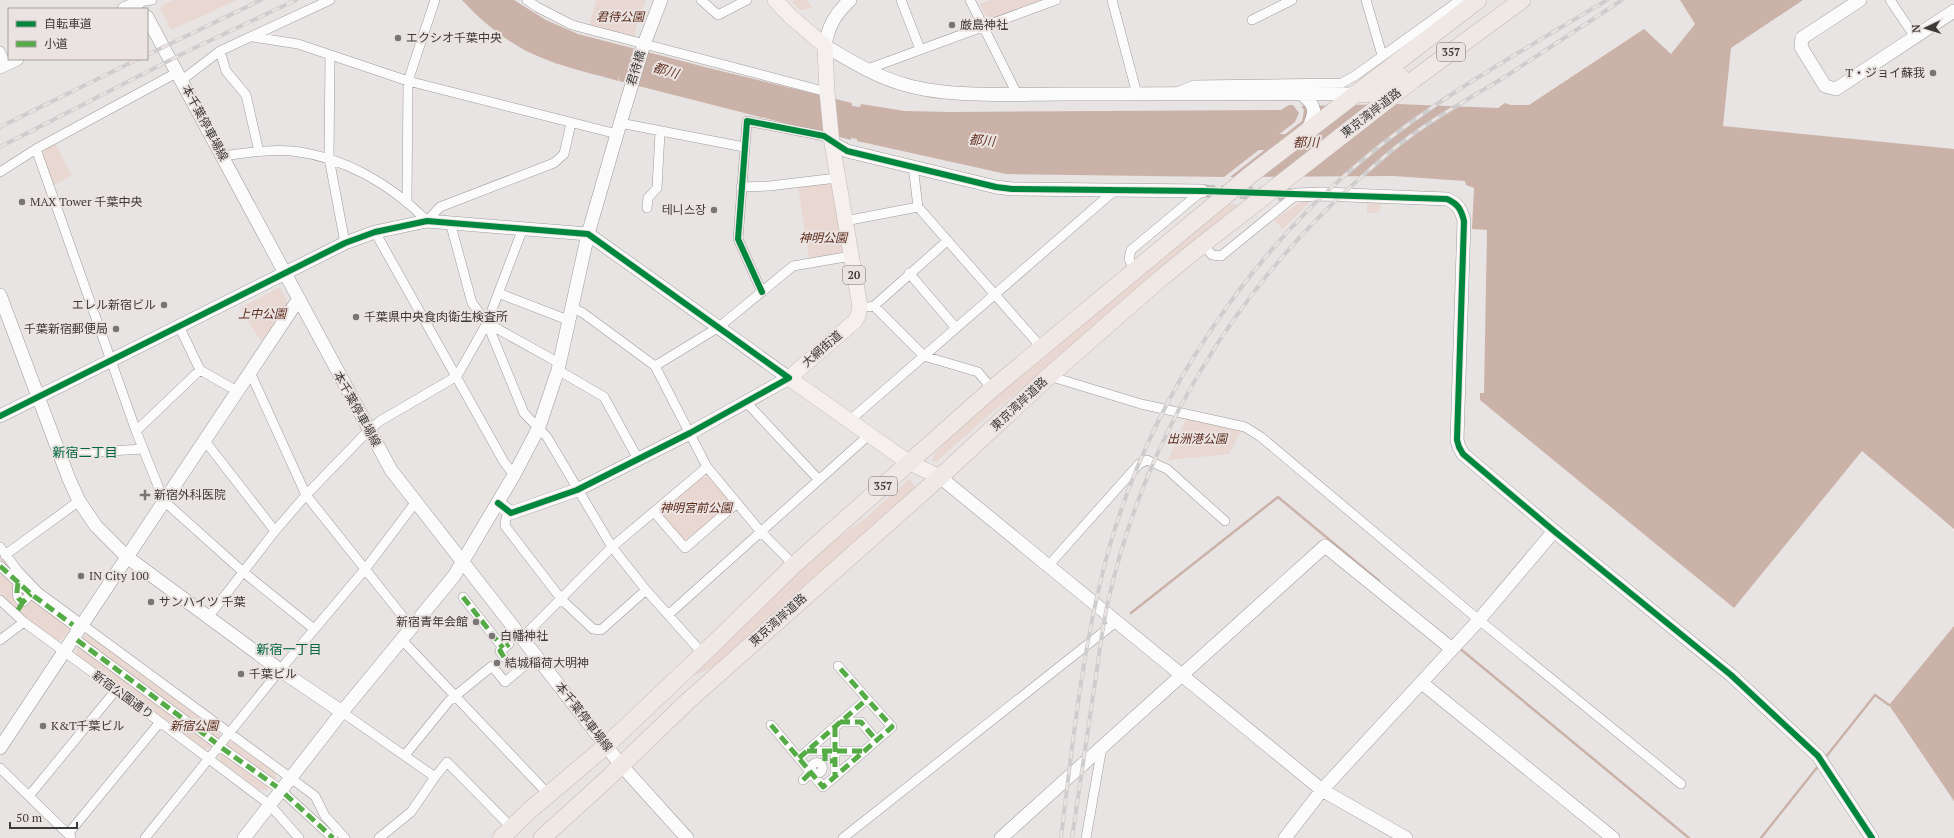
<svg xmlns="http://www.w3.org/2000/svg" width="1954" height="838" font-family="'PT Serif','Noto Sans JP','Noto Sans KR',serif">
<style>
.green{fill:#e9d7d1}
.water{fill:#cbb2a9}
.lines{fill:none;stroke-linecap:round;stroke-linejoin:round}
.stream{stroke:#cbb2a9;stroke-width:2.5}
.river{stroke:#cbb2a9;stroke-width:16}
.secondary-tunnel{stroke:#c6c2c1;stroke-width:13;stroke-dasharray:13 6;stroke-linecap:butt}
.street-casing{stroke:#9e9b9a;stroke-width:10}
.secondary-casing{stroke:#9e9b9a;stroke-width:14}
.primary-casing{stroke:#c3b9b6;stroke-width:16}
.highway-casing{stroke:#c3b9b6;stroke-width:18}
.street{stroke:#fcfbfb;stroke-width:9}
.secondary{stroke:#fcfbfb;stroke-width:13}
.primary{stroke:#f5f0ee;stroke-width:15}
.highway{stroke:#f0e8e5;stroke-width:17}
.rail-casing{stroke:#cecdcd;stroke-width:4}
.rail{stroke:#eae3e1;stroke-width:2.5;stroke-dasharray:8;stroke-linecap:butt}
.quiet{stroke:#55ac46;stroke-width:5;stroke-dasharray:10 5;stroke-linecap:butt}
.cycleway-casing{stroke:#eae3e1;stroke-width:8}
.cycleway{stroke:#00873e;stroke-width:6}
.poi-dot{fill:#787674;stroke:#eae3e1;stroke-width:1.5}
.labels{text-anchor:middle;stroke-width:4;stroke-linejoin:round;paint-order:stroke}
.shield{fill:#eae3e1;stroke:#706d6b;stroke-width:1}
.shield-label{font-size:11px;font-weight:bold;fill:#3c3a39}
.park-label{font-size:12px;font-style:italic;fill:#5c2c1c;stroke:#eae3e1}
.poi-label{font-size:12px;fill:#3c3a39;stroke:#eae3e1;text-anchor:start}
.street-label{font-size:12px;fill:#3c3a39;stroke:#eae3e1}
.water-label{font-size:13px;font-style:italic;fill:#693827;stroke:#eae3e1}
.neighbourhood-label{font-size:13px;fill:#026643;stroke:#eae3e1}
</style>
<rect width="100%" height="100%" fill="#e8e4e3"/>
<!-- green -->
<path class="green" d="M174 0H237L171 30 160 9 162 6Z
M596 0H646L638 20 634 37 589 27Z
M796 0H807L813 8 800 10 792 2Z
M991 0H1045L993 18 985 15 980 4Z
M55 144 72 175 54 185 43 154 45 150Z
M832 182 843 248 840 253 809 259 798 186Z
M1313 199 1283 229 1274 220 1302 201Z
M1382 200 1379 213H1367V201Z
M1229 204 1238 205 1160 269 1038 376 990 414 936 462 932 461C931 440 1195 232 1229 204Z
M280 287 288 304 261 341 240 308Z
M1186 419 1243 428 1229 454 1168 460Z
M709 476 730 500 731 505 687 542H683L661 515V512L703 477Z
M908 480H911L915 487 726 657 711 668 691 677 824 549 868 516Z
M0 554 72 626 61 640 57 641 19 613 0 593Z
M90 635 219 729 220 736 210 748 203 749 77 656 76 649 84 636Z
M229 742H235L275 771 276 778 267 790H260L220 761 219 755Z"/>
<!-- water -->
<path class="water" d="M462 0H514L546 20 578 34 709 68 852 103V106L860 107 861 104 905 111 951 112 1281 110 1289 105H1293L1299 113 1295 122 1224 177 1006 174 857 141V139L851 138V140L619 81V76L618 81C595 74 570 69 547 60 514 48 486 26 462 0Z
M1680 0H1803L1731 48 1723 126 1954 149V529L1862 451 1734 608 1480 400V393H1484L1487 230 1472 229 1474 188 1466 185 1465 181 1393 176 1230 177 1302 121 1304 110 1301 106 1397 104 1498 108 1505 103 1511 105H1529L1644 29 1671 54 1695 24Z
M1954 626V801L1889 705Z"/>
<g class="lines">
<!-- stream -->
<path class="stream" d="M1131 613 1278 497 1379 581
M1458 647 1689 838
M1825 758 1875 695 1889 705
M1761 838 1819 765"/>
<!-- river -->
<path class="river" d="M1247 142H1296"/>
<!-- secondary-tunnel -->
<path class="secondary-tunnel" d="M1202 191 1296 195"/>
<!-- street casing -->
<g class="street-casing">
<path id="street" d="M527 0 537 7 572 25 827 92
M701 0 718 15 747 0
M901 0 920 49
M970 0 1017 94
M1112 0 1137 94
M1366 0 1382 55
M1890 0 1915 37
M139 2 152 0
M1252 20 1292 0
M253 37 298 44 408 81 617 134
M0 51 6 64
M220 51 226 71 246 95 259 152
M330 55 329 158 345 243
M865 70 1056 0
M182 80 220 51 330 0
M1177 92 1194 85 1342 83 1356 75 1460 0
M620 123 744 147
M36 149 136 431 164 501 242 571 314 629
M223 156C246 153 270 149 292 151 344 157 391 184 427 221L440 207 554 163 564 154 571 123
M913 166 918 207 1041 347
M0 172 36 149 178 72
M741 187 769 186 837 178
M407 201 408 81 435 0
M647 208 648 198 657 188 660 132
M845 221 918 207
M450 222 472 303 487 323 524 413 547 437 612 547 646 590 703 654
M375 232 504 462 514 475
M1203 244 1212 255 1221 256 1296 195
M1135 271 1129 259 1131 250 1202 191
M909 273 956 328
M762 292 738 239 747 121 824 136 832 143
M498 293 568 320
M874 306 924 356 978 372 992 389
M571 307 583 313 655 366 707 467 761 532 794 565
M869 307 874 306 947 241
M487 323 559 363
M655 366 719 327 793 266 851 256
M200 370 237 391
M558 370 604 397 638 459
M250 372 306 495 412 628
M1049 376 1141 404 1245 427 1261 437 1479 620 1681 784
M746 402 819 480
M849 421 1114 191
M136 431 200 370 179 326
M205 441 275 531
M60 454 143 449
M654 512 685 548 737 503
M511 513 506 518 505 526 562 600 593 629 601 630 646 590
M0 547 17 570 38 592 315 796 325 816 345 838
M5 555 79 501
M1049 565 1139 464 1147 460 1167 469 1225 521
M0 566 31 594 73 625
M18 583C17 591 15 598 23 602L31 594
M463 597 503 648
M0 600 24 622 160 722 270 805 299 838
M668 615 869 435
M209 616 275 531 306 495 369 430 380 421 457 376 487 323 523 228
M522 638 612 547 707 467
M0 640 24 622
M77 640 216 743
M403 641 549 795
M504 657 500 651 509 644
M342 712 435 777
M840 722H861L876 740
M771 725 823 787 892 727 838 666
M835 727V777
M222 748 277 787
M807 751H864
M405 755 449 701 492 666 505 682 536 656
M799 758 867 699
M811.5 768a5.5 5.5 0 1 1 11 0a5.5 5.5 0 1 1-11 0Z
M0 768 71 837
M803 780 812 771
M285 794 333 838
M29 796 116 690
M68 834 160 722
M145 838 280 670 366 568 415 503
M379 838 411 812 435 777 447 762 512 828
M843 838 1116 622
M1086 838 1102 747"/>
</g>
<!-- secondary casing -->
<g class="secondary-casing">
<path id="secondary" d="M850 0C836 13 828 26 825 46 851 61 876 77 906 85 951 98 1015 94 1062 94 1160 94 1258 93 1355 94
M1860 0 1802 38 1801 47 1825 86 1836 89 1954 11
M124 9 139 2
M147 17 391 470 621 765 687 838
M0 67 17 59
M1300 93C1317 105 1316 112 1308 129
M832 143 847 151 996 187 1012 189 1202 191
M1296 195 1323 194 1447 199C1458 204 1461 209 1464 221L1457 440 1459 447 1463 454 1554 531 1731 675 1818 756 1872 838
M0 295 69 479 79 501 96 526 127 557 280 670 342 712
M0 416 345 243 375 232 427 221 588 234 789 378 690 433 577 490 511 513 498 503
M940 477 1322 790 1406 838
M1422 683 1613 838
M0 748 298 300
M244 838 342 712 454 576 514 475 539 427 558 370 588 234 617 134 644 44 661 0
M1001 838 1325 546 1452 649
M1285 838 1322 790 1479 620 1554 531"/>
</g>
<!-- primary casing -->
<g class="primary-casing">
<path id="primary" d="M775 0 790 16 825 46 827 92 832 143 860 307 858 316 854 322 789 378 908 462 940 477"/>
</g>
<!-- highway casing -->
<g class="highway-casing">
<path id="highway" d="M1355 94 1376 93 1400 76
M501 838 530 810 607 745 703 654 794 565 992 389 1249 176 1478 0
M542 838 606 780 688 701 940 477 1049 376 1160 279 1203 244 1413 80 1522 0"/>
</g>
<!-- street -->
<use href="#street" class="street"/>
<!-- secondary -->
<use href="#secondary" class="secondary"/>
<!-- primary -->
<use href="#primary" class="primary"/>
<!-- highway -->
<use href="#highway" class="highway"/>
<!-- rail casing -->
<g class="rail-casing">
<path id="rail" d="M147 55 261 0
M0 127 138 59
M0 147 186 52 296 0
M1061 838C1073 740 1083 640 1110 545 1152 400 1243 261 1359 163 1434 99 1522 51 1607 0
M1072 838C1079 791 1086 743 1093 696 1098 665 1101 633 1108 602 1144 440 1235 289 1359 179 1376 164 1393 148 1412 135 1443 112 1478 94 1511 73 1548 49 1585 24 1622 0"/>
</g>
<!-- rail -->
<use href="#rail" class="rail"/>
<!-- quiet -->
<path class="quiet" d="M0 566 31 594 73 625
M18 583C17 591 15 598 23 602L31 594
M463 597 503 648
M18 610 23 602
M77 640 216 743
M504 657 500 651 509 644
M840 722H861L876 740
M771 725 823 787 892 727 838 666
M835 727V777
M222 748 277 787
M807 751H864
M825 751V761H835
M799 758 867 699
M803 780 812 771
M285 794 333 838"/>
<!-- cycleway casing -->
<g class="cycleway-casing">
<path id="cycleway" d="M762 292 738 239 747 121 824 136 847 151 996 187 1012 189 1202 191 1447 199C1458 204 1461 209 1464 221L1457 440 1459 447 1463 454 1554 531 1731 675 1818 756 1872 838
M0 416 345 243 375 232 427 221 588 234 789 378 690 433 577 490 511 513 498 503"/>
</g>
<!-- cycleway -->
<use href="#cycleway" class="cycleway"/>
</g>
<!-- markers -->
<g class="poi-dot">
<circle cx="952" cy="25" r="4"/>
<circle cx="398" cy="38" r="4"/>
<circle cx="1933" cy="73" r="4"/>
<circle cx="22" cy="202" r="4"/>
<circle cx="714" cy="210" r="4"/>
<circle cx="164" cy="305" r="4"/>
<circle cx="356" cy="317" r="4"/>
<circle cx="116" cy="329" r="4"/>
<path d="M143 489h4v4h4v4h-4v4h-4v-4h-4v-4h4z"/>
<circle cx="81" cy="576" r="4"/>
<circle cx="151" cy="602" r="4"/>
<circle cx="476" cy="622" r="4"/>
<circle cx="492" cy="636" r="4"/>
<circle cx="497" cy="663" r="4"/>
<circle cx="241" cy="674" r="4"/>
<circle cx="43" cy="726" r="4"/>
</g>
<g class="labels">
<!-- shield labels -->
<g class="shield">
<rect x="1437" y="43" width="28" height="18" rx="3"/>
<rect x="843" y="266" width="22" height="18" rx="3"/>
<rect x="869" y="477" width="28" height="18" rx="3"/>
</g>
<g class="shield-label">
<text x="1451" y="56">357</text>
<text x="854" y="279">20</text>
<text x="883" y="490">357</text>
</g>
<!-- park labels -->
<g class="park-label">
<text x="620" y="21">君待公園</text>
<text x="823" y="242">神明公園</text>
<text x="262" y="318">上中公園</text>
<text x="1197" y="443">出洲港公園</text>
<text x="696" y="512">神明宮前公園</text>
<text x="194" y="730">新宿公園</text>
</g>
<!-- poi labels -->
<g class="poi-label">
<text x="960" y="29">厳島神社</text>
<text x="406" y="42">エクシオ千葉中央</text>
<text x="1925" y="77" text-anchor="end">T・ジョイ蘇我</text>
<text x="30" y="206">MAX Tower 千葉中央</text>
<text x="706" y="214" text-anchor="end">테니스장</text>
<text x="156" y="309" text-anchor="end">エレル新宿ビル</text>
<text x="364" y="321">千葉県中央食肉衛生検査所</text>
<text x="108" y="333" text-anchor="end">千葉新宿郵便局</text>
<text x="154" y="499">新宿外科医院</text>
<text x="89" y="580">IN City 100</text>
<text x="159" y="606">サンハイツ 千葉</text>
<text x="468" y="626" text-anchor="end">新宿青年会館</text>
<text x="500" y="640">白幡神社</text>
<text x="505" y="667">結城稲荷大明神</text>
<text x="249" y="678">千葉ビル</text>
<text x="51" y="730">K&amp;T千葉ビル</text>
</g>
<!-- street labels -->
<g class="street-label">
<text transform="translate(636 68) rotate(-73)" y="4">君待橋</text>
<text transform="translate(1371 113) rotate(-38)" y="4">東京湾岸道路</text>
<text transform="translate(205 123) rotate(62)" y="4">本千葉停車場線</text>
<text transform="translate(822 349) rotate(-41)" y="4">大網街道</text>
<text transform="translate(1019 404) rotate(-43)" y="4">東京湾岸道路</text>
<text transform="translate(357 409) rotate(61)" y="4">本千葉停車場線</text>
<text transform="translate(778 620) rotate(-42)" y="4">東京湾岸道路</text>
<text transform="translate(123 695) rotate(36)" y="4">新宿公園通り</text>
<text transform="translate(584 717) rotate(52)" y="4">本千葉停車場線</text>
</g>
<!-- water labels -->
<g class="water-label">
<text transform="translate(666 70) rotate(17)" y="5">都川</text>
<text transform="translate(982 140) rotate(5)" y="5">都川</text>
<text x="1306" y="147">都川</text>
</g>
<!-- neighbourhood labels -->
<g class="neighbourhood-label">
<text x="85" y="457">新宿二丁目</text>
<text x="289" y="654">新宿一丁目</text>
</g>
</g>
<!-- legend -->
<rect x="8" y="8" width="140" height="52" fill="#eae3e1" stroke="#a49f9e"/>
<rect x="16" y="21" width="20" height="6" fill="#00873e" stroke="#a49f9e"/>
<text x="44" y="28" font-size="12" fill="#3c3a39">自転車道</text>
<rect x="16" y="41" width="20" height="6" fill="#55ac46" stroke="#a49f9e"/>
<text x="44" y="48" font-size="12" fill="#3c3a39">小道</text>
<!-- north arrow -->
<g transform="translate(1926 28) rotate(266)" stroke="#eae3e1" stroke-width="3" paint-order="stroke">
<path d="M0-3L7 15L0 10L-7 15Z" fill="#3c3a39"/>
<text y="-6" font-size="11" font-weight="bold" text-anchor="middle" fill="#3c3a39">N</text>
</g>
<!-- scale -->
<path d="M10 822v6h67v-6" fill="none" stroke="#3c3a39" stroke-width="2"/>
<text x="16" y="822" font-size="12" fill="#3c3a39" stroke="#eae3e1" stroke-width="3" paint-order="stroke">50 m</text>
</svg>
